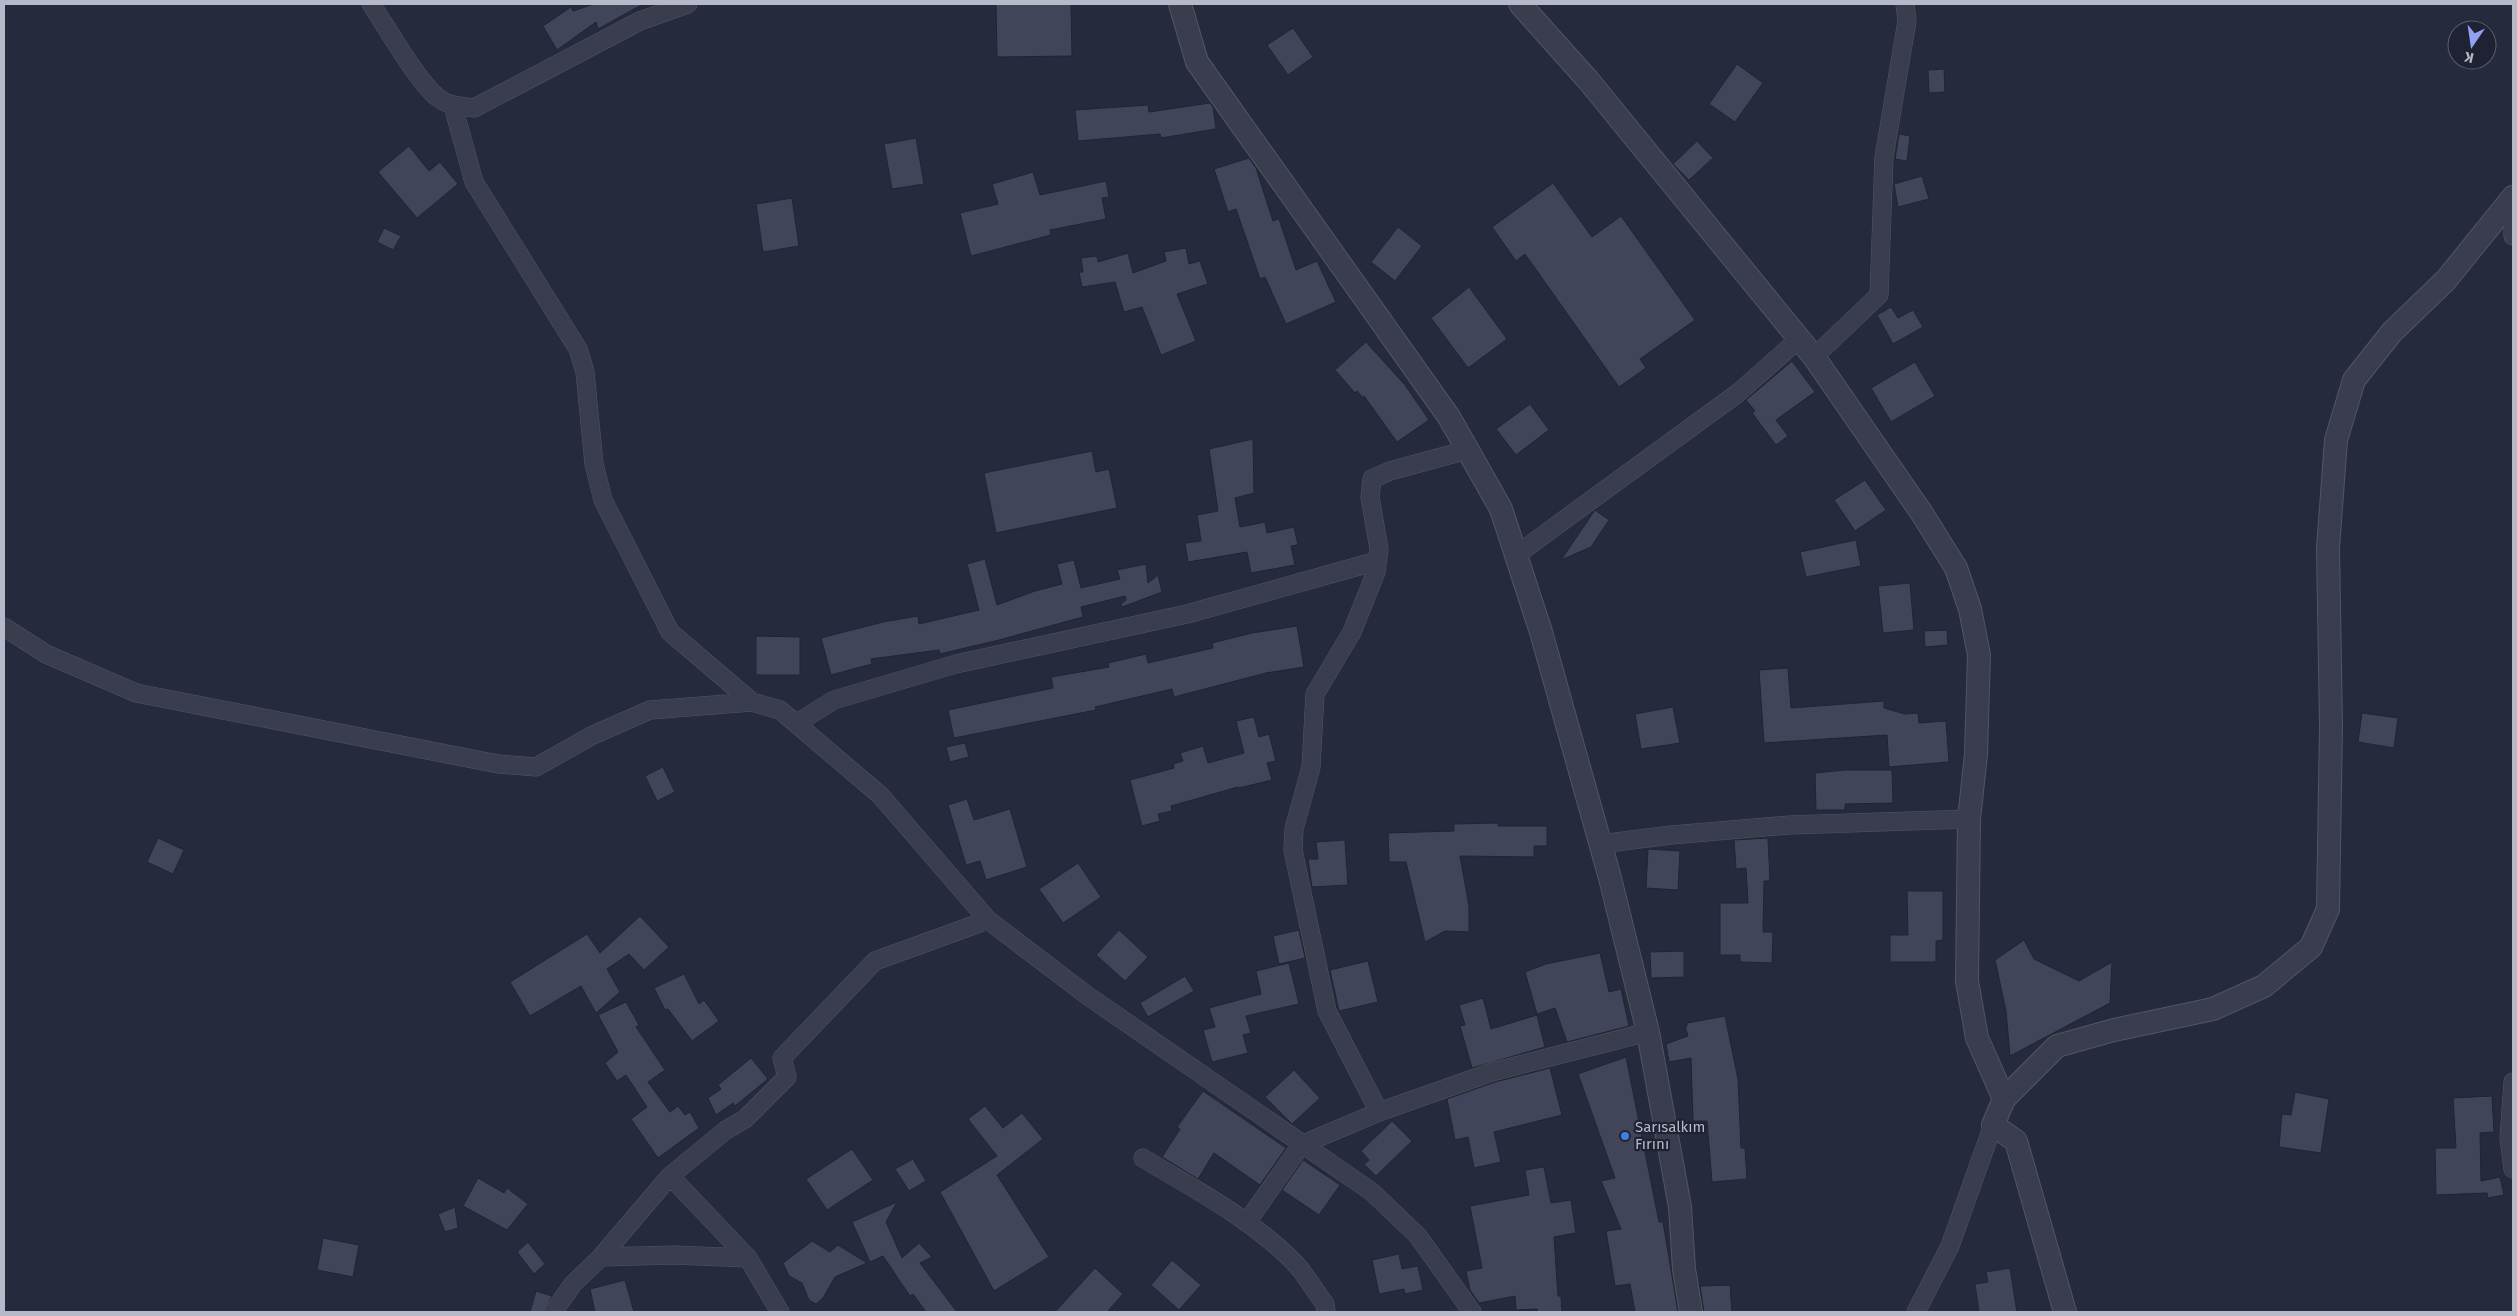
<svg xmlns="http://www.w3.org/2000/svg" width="2517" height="1316" font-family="'Fira Sans',sans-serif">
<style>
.building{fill:#40455a;stroke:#212434}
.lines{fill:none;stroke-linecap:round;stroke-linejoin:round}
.minor-casing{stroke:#525565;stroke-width:19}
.tertiary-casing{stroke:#525565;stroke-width:24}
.minor{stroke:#3a3d4d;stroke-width:18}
.tertiary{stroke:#3a3d4d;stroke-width:22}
.shop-dot{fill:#3f7fe0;stroke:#1f2232;stroke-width:2}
.labels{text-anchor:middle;stroke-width:4.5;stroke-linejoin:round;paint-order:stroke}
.poi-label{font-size:15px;fill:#b6b9c8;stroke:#1f2232;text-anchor:start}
</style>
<rect width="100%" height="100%" fill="#262a3d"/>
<!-- building -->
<path class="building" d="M594 4H643L598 29 596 22 557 50 543 26 571 7 573 11Z
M996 4H1071L1072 56 997 57Z
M1293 28 1313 57 1288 75 1267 45Z
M1737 64 1763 83 1735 122 1709 104Z
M1944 69 1945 92 1929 93 1928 70Z
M1210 103 1213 107 1216 129 1161 138 1160 134 1078 141 1075 110 1148 105 1149 112Z
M1899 134 1910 136 1907 161 1895 159Z
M916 138 924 184 892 189 884 144Z
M1697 141 1713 158 1689 180 1673 164Z
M409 146 429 171 440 162 458 184 417 218 378 172Z
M1249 158 1256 168 1273 221 1279 219 1296 270 1317 261 1336 302 1286 324 1265 277 1260 279 1236 209 1228 212 1214 169Z
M1033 172 1040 195 1106 181 1109 197 1102 198 1106 219 1050 230 1051 235 971 256 960 213 998 204 992 184Z
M1922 176 1929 199 1898 207 1894 184Z
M1553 183 1592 237 1621 216 1695 320 1640 359 1646 368 1619 387 1525 254 1516 261 1492 227Z
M792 198 799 246 763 252 756 204Z
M1398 227 1422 246 1395 281 1371 262Z
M384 228 401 236 393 250 377 242Z
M1186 248 1189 264 1200 261 1208 284 1177 294 1196 341 1161 355 1142 307 1124 312 1115 282 1082 287 1079 272H1083L1081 258 1097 256 1098 262 1128 253 1133 273 1166 261 1164 252Z
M1469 287 1507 339 1468 368 1431 318Z
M1891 307 1898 318 1913 310 1923 327 1893 344 1877 315Z
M1366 342 1405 385 1429 420 1397 442 1364 396 1363 398 1357 391 1355 393 1335 370Z
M1792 361 1815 392 1776 420 1788 436 1776 445 1752 413 1755 411 1746 400Z
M1915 362 1935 396 1891 422 1871 388Z
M1530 404 1549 430 1516 455 1496 429Z
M1253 439 1254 493 1235 498 1240 527 1265 522 1267 533 1294 527 1298 545 1291 546 1295 565 1251 573 1247 552 1188 562 1185 543 1201 541 1197 515 1218 511 1209 449Z
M1092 451 1096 472 1109 469 1117 508 996 533 984 473Z
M1865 480 1886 510 1855 531 1834 500Z
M1595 510 1609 520 1591 547 1561 560Z
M1856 540 1861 566 1806 577 1800 552Z
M985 559 997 605 1035 591 1062 584 1057 564 1074 560 1081 588 1120 579 1117 570 1146 564 1148 583 1158 575 1162 592 1122 607 1121 604 1126 600 1125 596 1081 607 1083 617 999 640 940 654 939 650 871 659 872 664 831 675 821 638 883 622 918 616 919 624 979 610 967 564Z
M1910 583 1914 630 1883 633 1878 586Z
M1297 626 1304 667 1266 673 1174 697 1172 689 1095 707 1096 710 954 738 948 710 1053 688 1051 677 1109 667 1108 663 1146 654 1148 663 1213 648 1212 643 1252 633Z
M1947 630 1948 645 1925 647 1924 631Z
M756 636 800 637V675H756Z
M1788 668 1791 708 1884 701V708L1905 714 1918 713 1919 723 1946 721 1949 762 1889 767 1887 735 1764 743 1759 670Z
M1673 707 1680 743 1641 749 1635 714Z
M2362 713 2398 718 2394 748 2358 742Z
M1254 717 1259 737 1269 734 1276 761 1267 763 1272 780 1239 788 1238 787 1171 806 1172 811 1158 814 1160 821 1142 826 1130 780 1174 768 1173 764 1183 761 1180 753 1203 746 1208 763 1244 753 1236 721Z
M965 743 969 757 950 762 946 747Z
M663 767 675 792 657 801 645 776Z
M1845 770H1892L1893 803 1845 804V810H1816L1815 773Z
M967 799 974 820 1010 809 1027 867 986 880 980 861 966 865 948 805Z
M1498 823V826H1547V846H1534V857L1460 856 1469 906V932L1445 931 1425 942 1406 862H1389L1388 833 1454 831V824Z
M158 838 184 850 173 874 147 862Z
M1768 838 1770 881H1764L1763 932H1773L1772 963 1740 962V955H1720V903H1748L1746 868 1736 869 1734 840Z
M1345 840 1348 885 1312 887 1308 859H1318L1316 842Z
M1648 849 1680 851 1678 890 1646 888Z
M1078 863 1101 897 1063 923 1039 889Z
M1907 891H1943V940L1936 941V962H1890V935H1908Z
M640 916 669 947 644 970 629 954 607 969 620 992 596 1013 581 986 530 1016 510 982 587 934 600 953Z
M1119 930 1148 957 1125 981 1096 955Z
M1299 930 1305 958 1279 964 1273 936Z
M2024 940 2034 959 2079 981 2112 962 2110 1003 2010 1056 2006 1011 1995 960Z
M1684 951V977L1651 978 1650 952Z
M1600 953 1609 992 1621 989 1629 1026 1567 1042 1555 1008 1537 1014 1525 972 1546 964Z
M1368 961 1378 1002 1339 1011 1330 970Z
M1289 963 1299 1004 1246 1016 1251 1033 1243 1035 1248 1053 1212 1062 1203 1030 1215 1027 1209 1008 1261 994 1256 971Z
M684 974 699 1004 704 1000 719 1021 692 1041 668 1009 665 1010 654 988Z
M1185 976 1194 991 1148 1017 1140 1003Z
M1483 998 1491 1029 1537 1015 1545 1047 1472 1068 1460 1026 1465 1025 1459 1005Z
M626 1002 639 1025 636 1027 665 1070 648 1082 670 1112 678 1106 685 1115 690 1112 699 1128 658 1158 631 1119 647 1107 626 1075 617 1081 605 1063 618 1052 598 1015Z
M1725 1016 1738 1079 1741 1148H1745L1747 1179 1712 1182 1707 1121H1693L1691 1058 1669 1062 1666 1044 1688 1036 1685 1026H1687V1023Z
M1626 1057 1659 1222H1663L1678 1312H1635L1630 1284 1615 1286 1606 1231 1621 1229 1601 1181 1615 1178 1578 1074Z
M751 1058 768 1079 735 1106 733 1103 716 1115 708 1098 721 1089 718 1085Z
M1550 1068 1562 1115 1494 1132 1501 1162 1474 1168 1468 1137 1455 1140 1447 1099 1495 1082Z
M1294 1070 1320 1098 1292 1124 1265 1097Z
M1203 1091 1286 1148 1260 1185 1214 1153 1198 1179 1162 1157 1180 1129 1177 1127Z
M2295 1092 2329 1099 2321 1153 2279 1147 2282 1114 2291 1115Z
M2492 1096 2494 1132 2480 1133 2481 1181 2500 1177 2504 1195 2488 1198 2487 1193 2436 1195 2435 1148H2456L2453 1098Z
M985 1106 1003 1128 1022 1113 1043 1139 997 1175 1049 1257 994 1291 940 1192 997 1156 968 1119Z
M1392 1121 1412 1141 1376 1176 1364 1164 1369 1160 1361 1151Z
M852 1149 873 1180 827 1210 806 1179Z
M913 1159 926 1181 909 1191 895 1169Z
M1303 1160 1340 1185 1319 1215 1282 1190Z
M1544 1167 1551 1203 1571 1200 1576 1233 1554 1237 1558 1296H1561L1562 1312H1538L1537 1309 1516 1310 1515 1296 1479 1303 1470 1290 1466 1271 1482 1268 1470 1206 1529 1195 1525 1170Z
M478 1178 504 1193 507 1188 528 1204 507 1230 463 1206Z
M897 1202 886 1222 902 1258 919 1243 932 1257 920 1263 957 1312H926L913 1294 910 1296 883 1256 870 1262 852 1222Z
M455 1207 458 1228 445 1232 438 1214Z
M323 1238 359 1245 353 1277 317 1270Z
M812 1241 830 1252 838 1245 867 1263 835 1277 823 1298 816 1304 809 1300 802 1283 789 1276 783 1263Z
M528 1242 545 1264 534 1274 517 1252Z
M1399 1254 1402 1269 1418 1266 1423 1290 1405 1294 1404 1289 1379 1294 1372 1260Z
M1172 1260 1201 1285 1179 1310 1151 1285Z
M1095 1268 1123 1294 1107 1312H1055Z
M2010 1268 2017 1312H1979L1975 1284 1988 1282 1986 1272Z
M625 1280 634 1312H595L590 1289Z
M1730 1285 1732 1312H1704L1700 1286Z
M536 1291 552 1296 543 1312H530Z"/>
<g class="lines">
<!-- minor casing -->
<g class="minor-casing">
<path id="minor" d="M371 4C388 29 416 79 437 97 448 106 461 106 474 108L640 21 688 4
M453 106 474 182 578 349 585 372 594 464 603 500 670 632 752 702
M2513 198V236
M1814 357 1879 295 1884 157 1907 21 1905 4
M1516 555 1738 393 1799 339
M4 627 46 654 136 693 498 764 536 767 593 735 650 710 752 702 780 710 880 795 988 920 1088 996 1372 1192 1418 1236 1472 1312
M797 723 834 700 956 664 1187 614 1377 561
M1600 844 1671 835 1790 825 1969 819
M2513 1082 2509 1138 2513 1169
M1379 1112 1327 1011 1293 850 1294 829 1311 767 1315 694 1352 632 1376 572 1379 549 1370 497 1372 479 1390 471 1467 450
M1143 1158C1194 1189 1250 1218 1293 1261 1305 1273 1314 1290 1325 1304L1326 1312
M670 1176 748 1258 780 1312
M1247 1222 1301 1145 1379 1112 1492 1072 1648 1032
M601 1257 674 1255 748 1258
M553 1312 573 1284 601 1257 670 1176 726 1130 745 1119 787 1077 782 1058 875 961 988 920
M1916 1312 1950 1246 1993 1125"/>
</g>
<!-- tertiary casing -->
<g class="tertiary-casing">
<path id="tertiary" d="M1180 4 1197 62 1449 417 1501 509 1541 632 1610 878 1648 1032 1680 1207 1684 1269 1691 1312
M1520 4 1588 80 1814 357 1921 512 1956 568 1970 609 1979 655 1976 754 1969 819 1967 981 1977 1038 2004 1099
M2065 1312 2016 1141 1993 1125 2004 1099 2057 1046 2114 1030 2213 1009 2264 986 2311 947 2328 909 2331 726 2328 548 2336 440 2354 380 2392 332 2446 280 2513 197"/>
</g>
<!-- minor -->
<use href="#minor" class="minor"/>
<!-- tertiary -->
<use href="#tertiary" class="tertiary"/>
</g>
<!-- markers -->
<circle class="shop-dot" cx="1625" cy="1136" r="5"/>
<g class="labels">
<!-- poi labels -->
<g class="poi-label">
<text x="1635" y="1132">Sarısalkım<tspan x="1635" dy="17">Fırını</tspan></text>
</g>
</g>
<!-- border -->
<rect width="2517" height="1316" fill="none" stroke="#b6b9c8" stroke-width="10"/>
<!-- north arrow -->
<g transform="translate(2472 45) rotate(193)"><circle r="24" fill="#1f2232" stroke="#5b5e6e"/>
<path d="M0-4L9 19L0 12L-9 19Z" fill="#92a1f1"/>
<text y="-8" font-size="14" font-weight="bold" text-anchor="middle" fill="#b6b9c8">K</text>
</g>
</svg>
